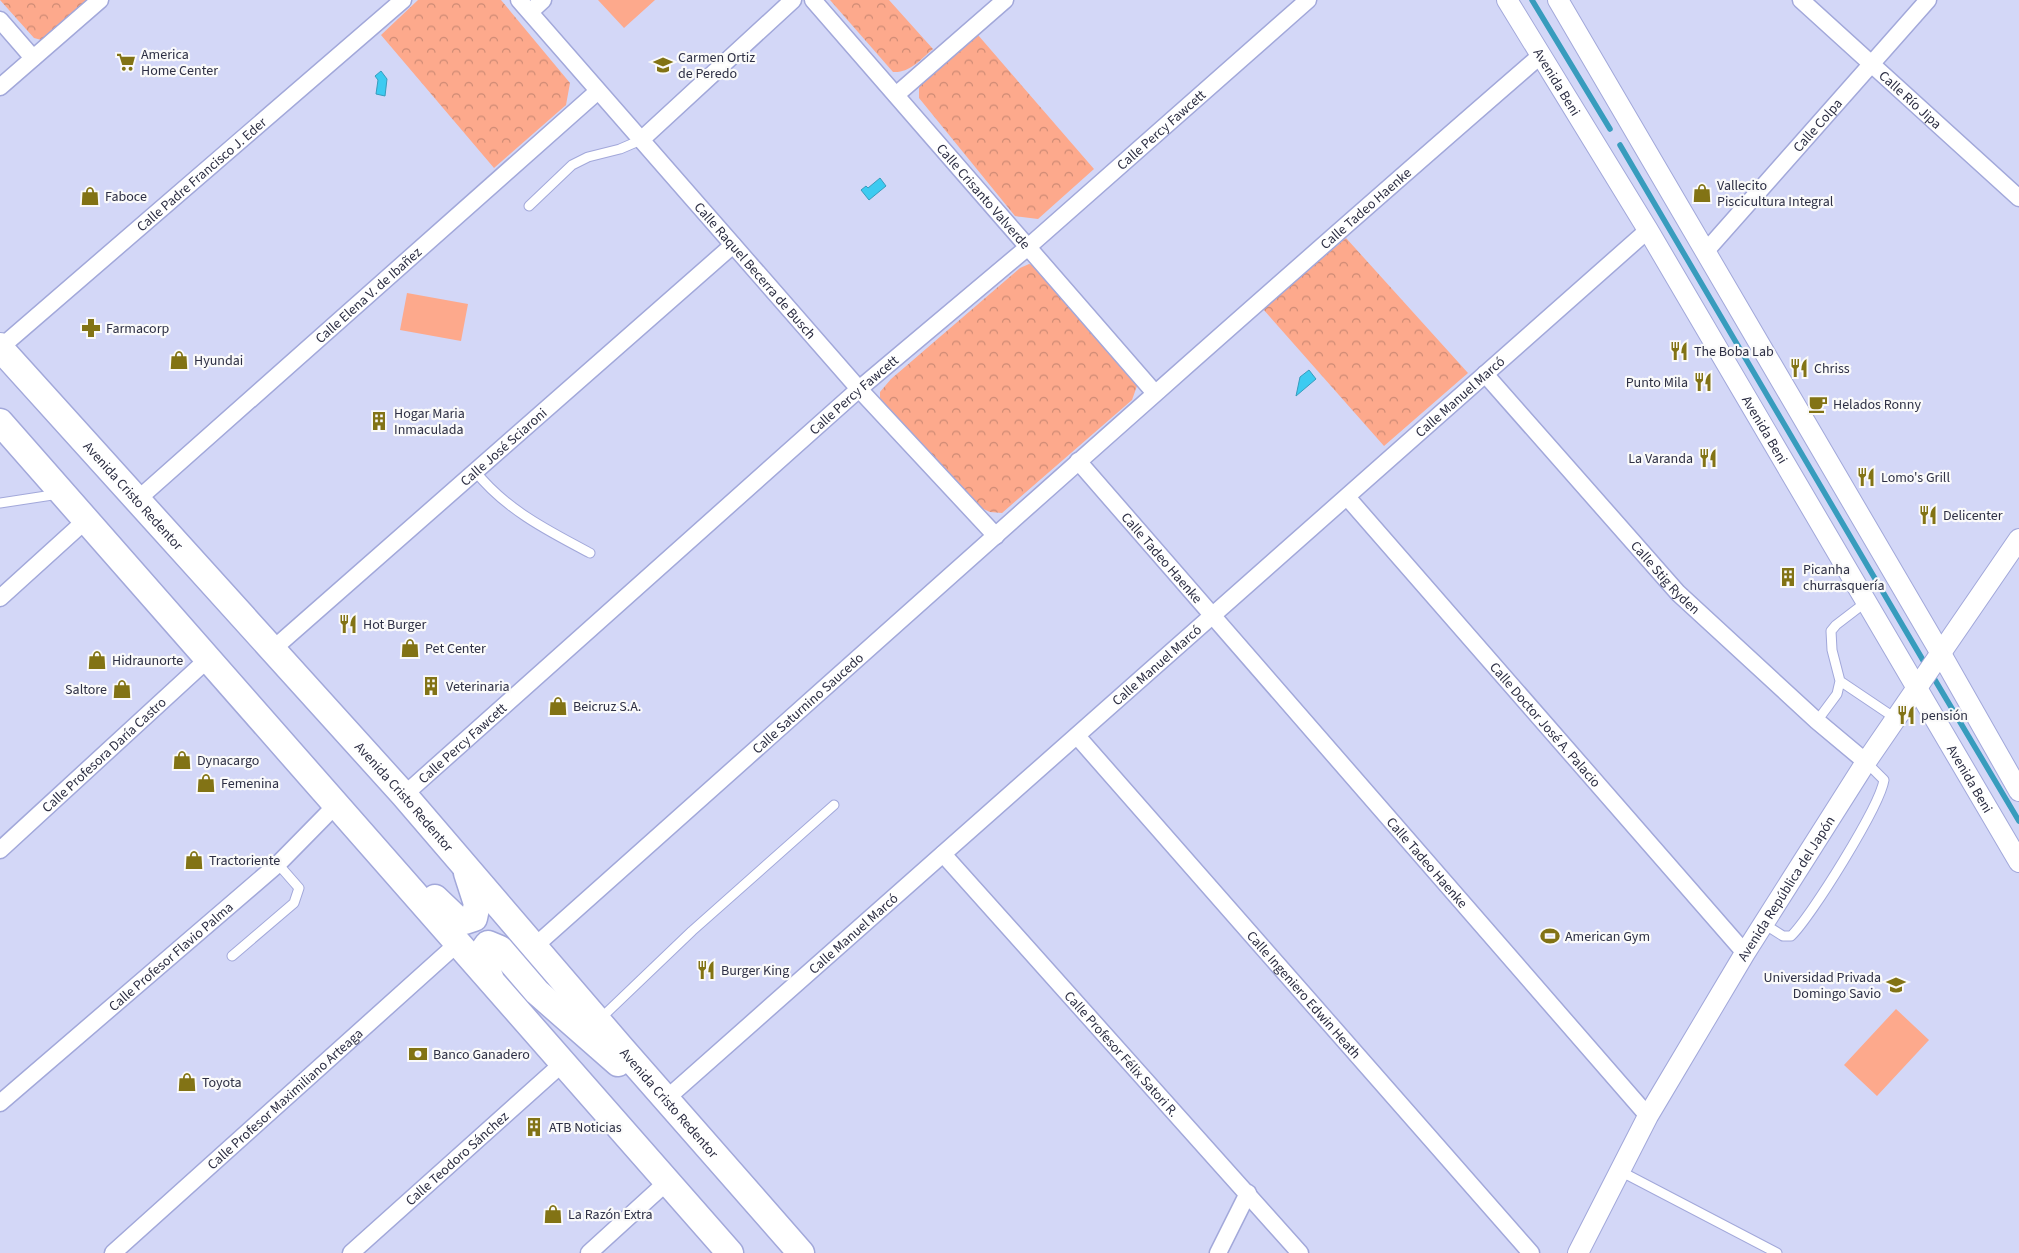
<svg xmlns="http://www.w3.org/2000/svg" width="2019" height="1253" font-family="'Source Sans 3',sans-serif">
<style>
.green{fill:#fda98c}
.forest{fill:url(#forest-crowns)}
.water{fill:#3ccbf1;stroke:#389cbd}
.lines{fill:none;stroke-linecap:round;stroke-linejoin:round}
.stream{stroke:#389cbd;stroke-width:5.5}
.service-casing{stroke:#a2a8da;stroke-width:11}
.minor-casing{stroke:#a2a8da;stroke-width:19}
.tertiary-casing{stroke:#a2a8da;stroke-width:22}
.primary-casing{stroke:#a2a8da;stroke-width:29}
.trunk-casing{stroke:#a2a8da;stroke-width:30}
.service{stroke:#fff;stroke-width:9}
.minor{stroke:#fff;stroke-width:16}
.tertiary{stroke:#fff;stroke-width:20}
.primary{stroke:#fff;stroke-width:26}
.trunk{stroke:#fff;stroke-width:28}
.labels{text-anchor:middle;stroke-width:4.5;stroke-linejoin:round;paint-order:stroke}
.poi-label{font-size:14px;fill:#2d2f44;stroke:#fafafa;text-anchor:start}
.street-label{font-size:14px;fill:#2d2f44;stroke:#fafafa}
</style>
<defs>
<pattern id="forest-crowns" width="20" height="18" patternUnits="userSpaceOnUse" patternTransform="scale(1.25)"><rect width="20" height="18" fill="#fda98c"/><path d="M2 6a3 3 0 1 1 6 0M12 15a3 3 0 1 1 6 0" fill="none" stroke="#cd8a74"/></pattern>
</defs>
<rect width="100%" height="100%" fill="#d3d7f7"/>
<!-- green -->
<path class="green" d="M598 0H655L624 28Z
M407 293 468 304 461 341 400 330Z
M1896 1009 1929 1040 1877 1096 1844 1065Z"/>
<!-- forest -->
<path class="forest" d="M0 0H97L49 42 34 38Z
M418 0H501L570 83 566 105 494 168 381 35Z
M830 0H889L933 49C920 60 910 73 893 72Z
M978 35 1094 169 1038 219 1015 216 919 98V88L923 80Z
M1346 238 1468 373 1384 446 1263 309Z
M1029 264 1036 266 1137 386 1132 400 1002 513 990 512 979 507 880 401V392L891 379 1020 268Z"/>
<!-- water -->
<path class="water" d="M381 71 387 79 385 96 376 94 378 80 375 76Z
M880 178 886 186 869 200 861 190 866 186 868 188Z
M1309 370 1316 379 1296 396 1300 377Z"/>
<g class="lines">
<!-- stream -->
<path class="stream" d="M1532 0 1610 129
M1620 145 1927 667
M1932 675 2019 821"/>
<!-- service casing -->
<g class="service-casing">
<path id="service" d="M529 206 572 165 588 157 620 149 641 140
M475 471C505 509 548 531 590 553
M0 503 59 494
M1840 681 1895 718
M1817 721 1837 694 1840 681 1832 650 1831 631 1836 625 1866 602
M1764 924 1783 936H1791C1811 917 1880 806 1884 780L1866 762
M232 956 294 903 299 888 278 864
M599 1020 692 931 834 805
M1620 1171 1777 1253"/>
</g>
<!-- minor casing -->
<g class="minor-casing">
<g id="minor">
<path id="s1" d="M519 0 859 389 996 536"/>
<path id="s2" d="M813 0 1154 392"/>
<path id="s3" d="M1801 0 2019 198"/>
<path d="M530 12 543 0"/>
<path d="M0 20 33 58"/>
<path d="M0 87 100 0"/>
<path d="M896 95 1005 0"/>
<path d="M641 140 793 0"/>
<path id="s4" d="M1706 251 1928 0"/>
<path id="s5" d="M0 348 403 0"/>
<path id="s6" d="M1485 374 1678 593 1817 721 1866 762"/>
<path id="s7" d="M1078 461 1648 1116"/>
<path id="s8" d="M1347 497 1745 953"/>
<path id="s9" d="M137 500 598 91"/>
<path d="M0 598 85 521"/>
<path id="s10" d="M272 650 733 245"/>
<path id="s11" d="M1077 736 1531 1253"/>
<path id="s12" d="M404 795 859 389 1028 247 1308 0"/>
<path id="s13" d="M0 850 209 658"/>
<path id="s14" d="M943 854 1300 1253"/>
<path id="s15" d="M535 946C870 648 1202 349 1540 56"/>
<path id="s16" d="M666 1099 1648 230"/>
<path id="s17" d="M0 1103 278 864 337 804"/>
<path id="s18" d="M113 1253 458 943"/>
<path id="s19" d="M351 1253 563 1063"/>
<path d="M589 1253 668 1181"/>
<path d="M1218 1253 1248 1193"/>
</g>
</g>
<!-- tertiary casing -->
<g class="tertiary-casing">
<g id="tertiary">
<path id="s20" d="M1507 0 1648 230 2019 862"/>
<path d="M1558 0 1940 652 2019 791"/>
<path id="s21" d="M1578 1253 1648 1116 1745 953 1866 762 2019 539"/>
</g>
</g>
<!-- primary casing -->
<g class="primary-casing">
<g id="primary">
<path id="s22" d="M0 348 404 795 622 1049 801 1253"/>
<path d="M0 422 730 1253"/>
<path d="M435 898 456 918 465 921 474 918 477 904 467 873"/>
<path d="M490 977 481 964 480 955 488 944 500 949 537 992 618 1063"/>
</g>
</g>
<!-- trunk casing -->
<g class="trunk-casing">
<path id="trunk" d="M0 347V348"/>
</g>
<!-- service -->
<use href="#service" class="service"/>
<!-- minor -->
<use href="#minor" class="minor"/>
<!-- tertiary -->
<use href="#tertiary" class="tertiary"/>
<!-- primary -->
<use href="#primary" class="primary"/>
<!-- trunk -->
<use href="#trunk" class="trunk"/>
</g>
<!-- icons -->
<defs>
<g id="supermarket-bare" transform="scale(1.5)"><path d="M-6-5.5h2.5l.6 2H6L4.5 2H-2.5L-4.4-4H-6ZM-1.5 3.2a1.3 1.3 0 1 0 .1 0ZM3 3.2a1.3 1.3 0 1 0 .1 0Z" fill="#827315" stroke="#fafafa" stroke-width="2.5" paint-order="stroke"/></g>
<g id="school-bare" transform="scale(1.5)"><path d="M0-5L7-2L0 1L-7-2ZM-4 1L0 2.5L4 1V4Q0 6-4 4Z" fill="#827315" stroke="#fafafa" stroke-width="2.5" paint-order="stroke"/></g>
<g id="shop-bare" transform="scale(1.5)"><path d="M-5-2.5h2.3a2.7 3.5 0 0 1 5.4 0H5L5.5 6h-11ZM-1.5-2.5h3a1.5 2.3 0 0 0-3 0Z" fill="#827315" stroke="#fafafa" stroke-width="2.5" paint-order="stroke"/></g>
<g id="pharmacy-bare" transform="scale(1.5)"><path d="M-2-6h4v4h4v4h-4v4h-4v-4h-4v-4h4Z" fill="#827315" stroke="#fafafa" stroke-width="2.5" paint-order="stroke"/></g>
<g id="restaurant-bare" transform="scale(1.5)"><path d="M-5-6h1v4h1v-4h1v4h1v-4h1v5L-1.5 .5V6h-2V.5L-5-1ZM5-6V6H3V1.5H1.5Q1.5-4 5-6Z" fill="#827315" stroke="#fafafa" stroke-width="2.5" paint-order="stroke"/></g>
<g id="cafe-bare" transform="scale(1.5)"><path d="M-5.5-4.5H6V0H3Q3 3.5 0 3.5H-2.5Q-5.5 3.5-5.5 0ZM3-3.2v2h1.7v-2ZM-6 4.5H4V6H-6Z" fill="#827315" stroke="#fafafa" stroke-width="2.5" paint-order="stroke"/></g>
<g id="building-bare" transform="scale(1.5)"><path d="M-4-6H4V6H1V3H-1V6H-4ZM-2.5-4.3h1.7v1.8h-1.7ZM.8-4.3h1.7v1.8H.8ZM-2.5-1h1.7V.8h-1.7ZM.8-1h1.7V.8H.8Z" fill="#827315" stroke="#fafafa" stroke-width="2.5" paint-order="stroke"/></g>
<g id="stadium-bare" transform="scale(1.5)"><path d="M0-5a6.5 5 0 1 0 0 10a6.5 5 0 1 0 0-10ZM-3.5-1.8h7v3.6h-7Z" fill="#827315" stroke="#fafafa" stroke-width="2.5" paint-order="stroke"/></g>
<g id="university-bare" transform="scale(1.5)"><path d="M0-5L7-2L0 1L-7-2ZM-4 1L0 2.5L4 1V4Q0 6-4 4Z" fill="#827315" stroke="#fafafa" stroke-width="2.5" paint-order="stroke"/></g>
<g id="bank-bare" transform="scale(1.5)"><path d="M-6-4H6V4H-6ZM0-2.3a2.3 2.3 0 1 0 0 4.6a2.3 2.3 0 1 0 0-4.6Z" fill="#827315" stroke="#fafafa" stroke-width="2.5" paint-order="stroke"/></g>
</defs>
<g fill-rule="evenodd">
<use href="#supermarket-bare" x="126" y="62"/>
<use href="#school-bare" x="663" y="65"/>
<use href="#shop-bare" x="1702" y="193"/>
<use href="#shop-bare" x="90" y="196"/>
<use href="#pharmacy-bare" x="91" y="328"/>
<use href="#restaurant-bare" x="1679" y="351"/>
<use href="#shop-bare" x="179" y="360"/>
<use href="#restaurant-bare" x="1799" y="368"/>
<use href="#restaurant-bare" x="1703" y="382"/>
<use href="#cafe-bare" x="1818" y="404"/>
<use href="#building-bare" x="379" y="421"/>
<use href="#restaurant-bare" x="1708" y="458"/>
<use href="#restaurant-bare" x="1866" y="477"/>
<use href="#restaurant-bare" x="1928" y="515"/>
<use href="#building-bare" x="1788" y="577"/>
<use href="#restaurant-bare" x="348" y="624"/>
<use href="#shop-bare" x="410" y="648"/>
<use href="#shop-bare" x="97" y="660"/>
<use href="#building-bare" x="431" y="686"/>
<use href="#shop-bare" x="122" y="689"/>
<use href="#shop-bare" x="558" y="706"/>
<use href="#restaurant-bare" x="1906" y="715"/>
<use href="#shop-bare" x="182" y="760"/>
<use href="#shop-bare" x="206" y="783"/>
<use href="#shop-bare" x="194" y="860"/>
<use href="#stadium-bare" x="1550" y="936"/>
<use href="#restaurant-bare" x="706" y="970"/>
<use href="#university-bare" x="1896" y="985"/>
<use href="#bank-bare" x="418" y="1054"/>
<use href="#shop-bare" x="187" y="1082"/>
<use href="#building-bare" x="534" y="1127"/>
<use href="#shop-bare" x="553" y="1214"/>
</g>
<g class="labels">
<!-- poi labels -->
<g class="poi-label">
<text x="141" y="59">America<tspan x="141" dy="16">Home Center</tspan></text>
<text x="678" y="62">Carmen Ortiz<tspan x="678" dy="16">de Peredo</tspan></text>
<text x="1717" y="190">Vallecito<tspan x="1717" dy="16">Piscicultura Integral</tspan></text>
<text x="105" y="201">Faboce</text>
<text x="106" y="333">Farmacorp</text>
<text x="1694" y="356">The Boba Lab</text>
<text x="194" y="365">Hyundai</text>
<text x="1814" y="373">Chriss</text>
<text x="1688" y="387" text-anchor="end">Punto Mila</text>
<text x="1833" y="409">Helados Ronny</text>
<text x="394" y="418">Hogar Maria<tspan x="394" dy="16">Inmaculada</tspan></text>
<text x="1693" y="463" text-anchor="end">La Varanda</text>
<text x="1881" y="482">Lomo's Grill</text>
<text x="1943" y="520">Delicenter</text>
<text x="1803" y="574">Picanha<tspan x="1803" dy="16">churrasquería</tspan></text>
<text x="363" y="629">Hot Burger</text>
<text x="425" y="653">Pet Center</text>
<text x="112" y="665">Hidraunorte</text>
<text x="446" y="691">Veterinaria</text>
<text x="107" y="694" text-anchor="end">Saltore</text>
<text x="573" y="711">Beicruz S.A.</text>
<text x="1921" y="720">pensión</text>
<text x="197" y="765">Dynacargo</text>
<text x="221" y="788">Femenina</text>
<text x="209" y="865">Tractoriente</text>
<text x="1565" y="941">American Gym</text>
<text x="721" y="975">Burger King</text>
<text x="1881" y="982" text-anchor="end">Universidad Privada<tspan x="1881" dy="16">Domingo Savio</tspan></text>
<text x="433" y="1059">Banco Ganadero</text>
<text x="202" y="1087">Toyota</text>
<text x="549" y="1132">ATB Noticias</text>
<text x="568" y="1219">La Razón Extra</text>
</g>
<!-- street labels -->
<g class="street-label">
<text dy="5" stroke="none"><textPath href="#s20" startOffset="96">Avenida Beni</textPath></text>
<text dy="5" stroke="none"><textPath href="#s3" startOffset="148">Calle Río Jipa</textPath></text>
<text dy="5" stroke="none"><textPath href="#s4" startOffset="168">Calle Colpa</textPath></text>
<text dy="5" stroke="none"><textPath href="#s12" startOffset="1008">Calle Percy Fawcett</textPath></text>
<text dy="5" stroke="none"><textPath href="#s5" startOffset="266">Calle Padre Francisco J. Eder</textPath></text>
<text dy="5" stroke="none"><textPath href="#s2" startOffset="260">Calle Crisanto Valverde</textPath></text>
<text dy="5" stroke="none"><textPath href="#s15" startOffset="1111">Calle Tadeo Haenke</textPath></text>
<text dy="5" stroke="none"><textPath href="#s1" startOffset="359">Calle Raquel Becerra de Busch</textPath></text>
<text dy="5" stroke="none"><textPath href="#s9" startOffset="309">Calle Elena V. de Ibañez</textPath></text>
<text dy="5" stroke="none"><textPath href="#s12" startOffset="602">Calle Percy Fawcett</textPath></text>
<text dy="5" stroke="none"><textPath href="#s16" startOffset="1060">Calle Manuel Marcó</textPath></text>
<text dy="5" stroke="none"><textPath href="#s20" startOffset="501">Avenida Beni</textPath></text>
<text dy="5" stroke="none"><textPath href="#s10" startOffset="308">Calle José Sciaroni</textPath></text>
<text dy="5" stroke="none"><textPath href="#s22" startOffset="199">Avenida Cristo Redentor</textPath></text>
<text dy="5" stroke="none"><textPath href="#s7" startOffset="128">Calle Tadeo Haenke</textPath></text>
<text dy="5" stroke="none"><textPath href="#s6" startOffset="272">Calle Stig Ryden</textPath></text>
<text dy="5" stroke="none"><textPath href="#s16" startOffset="655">Calle Manuel Marcó</textPath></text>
<text dy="5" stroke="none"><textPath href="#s15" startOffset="365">Calle Saturnino Saucedo</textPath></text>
<text dy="5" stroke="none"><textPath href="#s8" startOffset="302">Calle Doctor José A. Palacio</textPath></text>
<text dy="5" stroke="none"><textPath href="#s12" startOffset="78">Calle Percy Fawcett</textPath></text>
<text dy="5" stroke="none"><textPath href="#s13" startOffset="141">Calle Profesora Daría Castro</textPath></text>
<text dy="5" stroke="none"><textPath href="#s20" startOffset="906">Avenida Beni</textPath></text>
<text dy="5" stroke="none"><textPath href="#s22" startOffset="604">Avenida Cristo Redentor</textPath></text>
<text dy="5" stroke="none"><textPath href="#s7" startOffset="532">Calle Tadeo Haenke</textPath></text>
<text dy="5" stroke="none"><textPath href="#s21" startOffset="420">Avenida República del Japón</textPath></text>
<text dy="5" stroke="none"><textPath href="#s16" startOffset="250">Calle Manuel Marcó</textPath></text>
<text dy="5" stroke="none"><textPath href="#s17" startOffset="225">Calle Profesor Flavio Palma</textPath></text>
<text dy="5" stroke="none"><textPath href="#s11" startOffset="344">Calle Ingeniero Edwin Heath</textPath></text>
<text dy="5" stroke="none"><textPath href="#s14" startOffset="268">Calle Profesor Félix Satori R.</textPath></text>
<text dy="5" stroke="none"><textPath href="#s18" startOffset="231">Calle Profesor Maximiliano Arteaga</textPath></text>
<text dy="5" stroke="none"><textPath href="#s22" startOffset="1009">Avenida Cristo Redentor</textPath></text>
<text dy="5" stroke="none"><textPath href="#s19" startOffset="142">Calle Teodoro Sánchez</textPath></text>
</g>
</g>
</svg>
